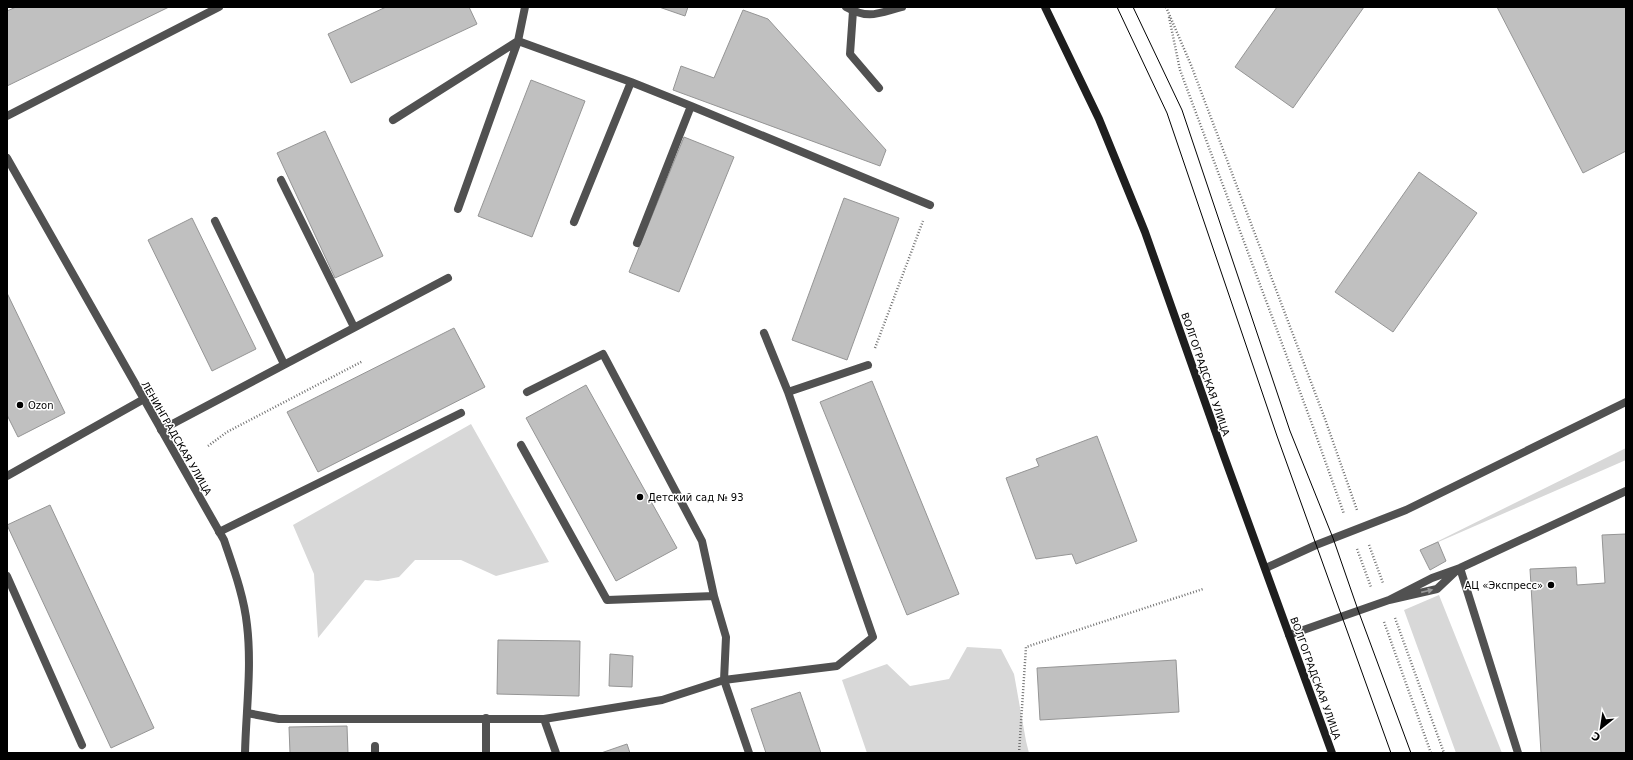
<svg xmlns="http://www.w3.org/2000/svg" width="1633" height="760" font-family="'DejaVu Sans',sans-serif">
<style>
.green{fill:#d8d8d8}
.building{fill:#c0c0c0;stroke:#959595}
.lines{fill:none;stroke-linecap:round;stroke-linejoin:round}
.path{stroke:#737373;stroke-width:2.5;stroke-dasharray:1 2;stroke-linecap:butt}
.lane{stroke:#515151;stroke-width:8}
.street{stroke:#515151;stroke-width:8}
.secondary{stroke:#1e1e1e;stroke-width:8}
.tram{stroke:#000;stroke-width:1}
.oneway{fill:#979797}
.poi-dot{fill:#000;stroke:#fff;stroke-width:1.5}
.labels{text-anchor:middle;stroke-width:3;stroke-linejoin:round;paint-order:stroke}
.street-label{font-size:10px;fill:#000;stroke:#fff}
.poi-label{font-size:10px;fill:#000;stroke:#fff;text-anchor:start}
</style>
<rect width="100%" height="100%" fill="#fff"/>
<!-- green -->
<path class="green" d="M471 424 549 562 496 576 461 560H415L399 577 378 581 365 580 318 638 314 574 293 525Z
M1626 448V460L1420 550Z
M1439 595 1502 753H1456L1404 610Z
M967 647 1001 649 1014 674 1026 741 1029 753H867L842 680 887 664 910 686 949 679Z"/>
<!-- building -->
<path class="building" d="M16 7H169L7 86V11Z
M386 7H469L477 24 351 83 328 34Z
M659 7H688L685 16Z
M1277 7H1364L1293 108 1235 67Z
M1497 7H1626V151L1583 173Z
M743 10 768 19 886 150 880 166 673 90 681 66 714 78Z
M531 80 585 101 532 237 478 216Z
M325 131 383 256 335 278 277 153Z
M684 137 734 157 679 292 629 272Z
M1419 172 1477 213 1393 332 1335 292Z
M844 198 899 218 847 360 792 340Z
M192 218 256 349 212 371 148 240Z
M7 293 65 413 18 437 7 415Z
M454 328 485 387 318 472 287 412Z
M872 381 959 594 907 615 820 402Z
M586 385 677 548 616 581 526 418Z
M1097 436 1137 541 1076 564 1072 554 1036 559 1006 478 1039 466 1036 459Z
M50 505 154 728 111 748 7 525Z
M1626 534V753H1541L1530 569 1576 567 1577 585 1605 583 1602 535Z
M1438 542 1446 561 1430 570 1420 550Z
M498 640 580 641 579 696 497 694Z
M610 654 633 656 632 687 609 686Z
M1176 660 1179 712 1040 720 1037 668Z
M800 692 821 753H766L751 709Z
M347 726 348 753H290L289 727Z
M627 744 630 753H601Z"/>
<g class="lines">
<!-- path -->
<path class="path" d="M1166 7 1191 65 1325 419 1357 510
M1169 17 1180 70 1312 424 1344 514
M875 348 923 221
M208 446 227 432 363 361
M1369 545 1383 583
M1357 549 1371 587
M1395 618 1444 753
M1384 622 1431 753
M1019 753 1026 647 1203 589"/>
<!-- lane -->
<path class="lane" d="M853 11 850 54 879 88
M691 106 930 205
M7 116 219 7
M393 120 518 41 525 7
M281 180 354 327
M458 209 518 41 631 82 691 106 637 243
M215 221 284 364
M574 222 631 82
M764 333 788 392 868 365
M527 392 603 354 702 541 714 596
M161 430 448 278
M521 445 607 600 714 596 726 637 724 680 749 753
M7 476 144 399
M219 532 461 413
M1266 568 1316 545 1406 510 1626 402
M1460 568 1518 753
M7 576 82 745
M1389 600 1432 578 1460 568 1626 491
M1289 635 1389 600 1437 589 1456 571
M247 713 279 719H544L662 700 724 680 837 666 873 637 788 392
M486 718V753
M544 719 556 753
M375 753V746"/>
<!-- street -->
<path class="street" d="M846 7C869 20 879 13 902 7
M7 158 224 540C233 567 244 596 247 625 252 667 246 711 245 753"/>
<!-- secondary -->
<path class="secondary" d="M1045 7 1099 119 1145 232 1224 456 1332 753"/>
<!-- tram -->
<path class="tram" d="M1117 7 1167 113 1277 436 1391 753
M1133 7 1182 110 1290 431 1333 538 1358 610 1411 753"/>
</g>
<!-- one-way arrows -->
<defs><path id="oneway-solid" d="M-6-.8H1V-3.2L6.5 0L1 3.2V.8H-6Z"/></defs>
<use class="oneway" href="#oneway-solid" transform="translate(1427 591) rotate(-13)"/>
<!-- markers -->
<g class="poi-dot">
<circle cx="20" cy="405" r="4"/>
<circle cx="640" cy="497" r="4"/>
<circle cx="1551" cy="585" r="4"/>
</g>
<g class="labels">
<!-- street labels -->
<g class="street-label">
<text transform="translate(1206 374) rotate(71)" y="4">ВОЛГОГРАДСКАЯ УЛИЦА</text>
<text transform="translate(177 438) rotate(60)" y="4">ЛЕНИНГРАДСКАЯ УЛИЦА</text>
<text transform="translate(1316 678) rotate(70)" y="4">ВОЛГОГРАДСКАЯ УЛИЦА</text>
</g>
<!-- poi labels -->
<g class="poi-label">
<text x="28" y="409">Ozon</text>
<text x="648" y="501">Детский сад № 93</text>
<text x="1543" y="589" text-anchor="end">АЦ «Экспресс»</text>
</g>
</g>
<!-- border -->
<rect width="1633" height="760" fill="none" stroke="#000000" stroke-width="16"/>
<!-- north arrow -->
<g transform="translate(1601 728) rotate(210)" stroke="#ffffff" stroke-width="3" paint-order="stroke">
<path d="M0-3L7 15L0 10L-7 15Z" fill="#000000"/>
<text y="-6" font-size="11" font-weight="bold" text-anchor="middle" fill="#000000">С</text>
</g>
</svg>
